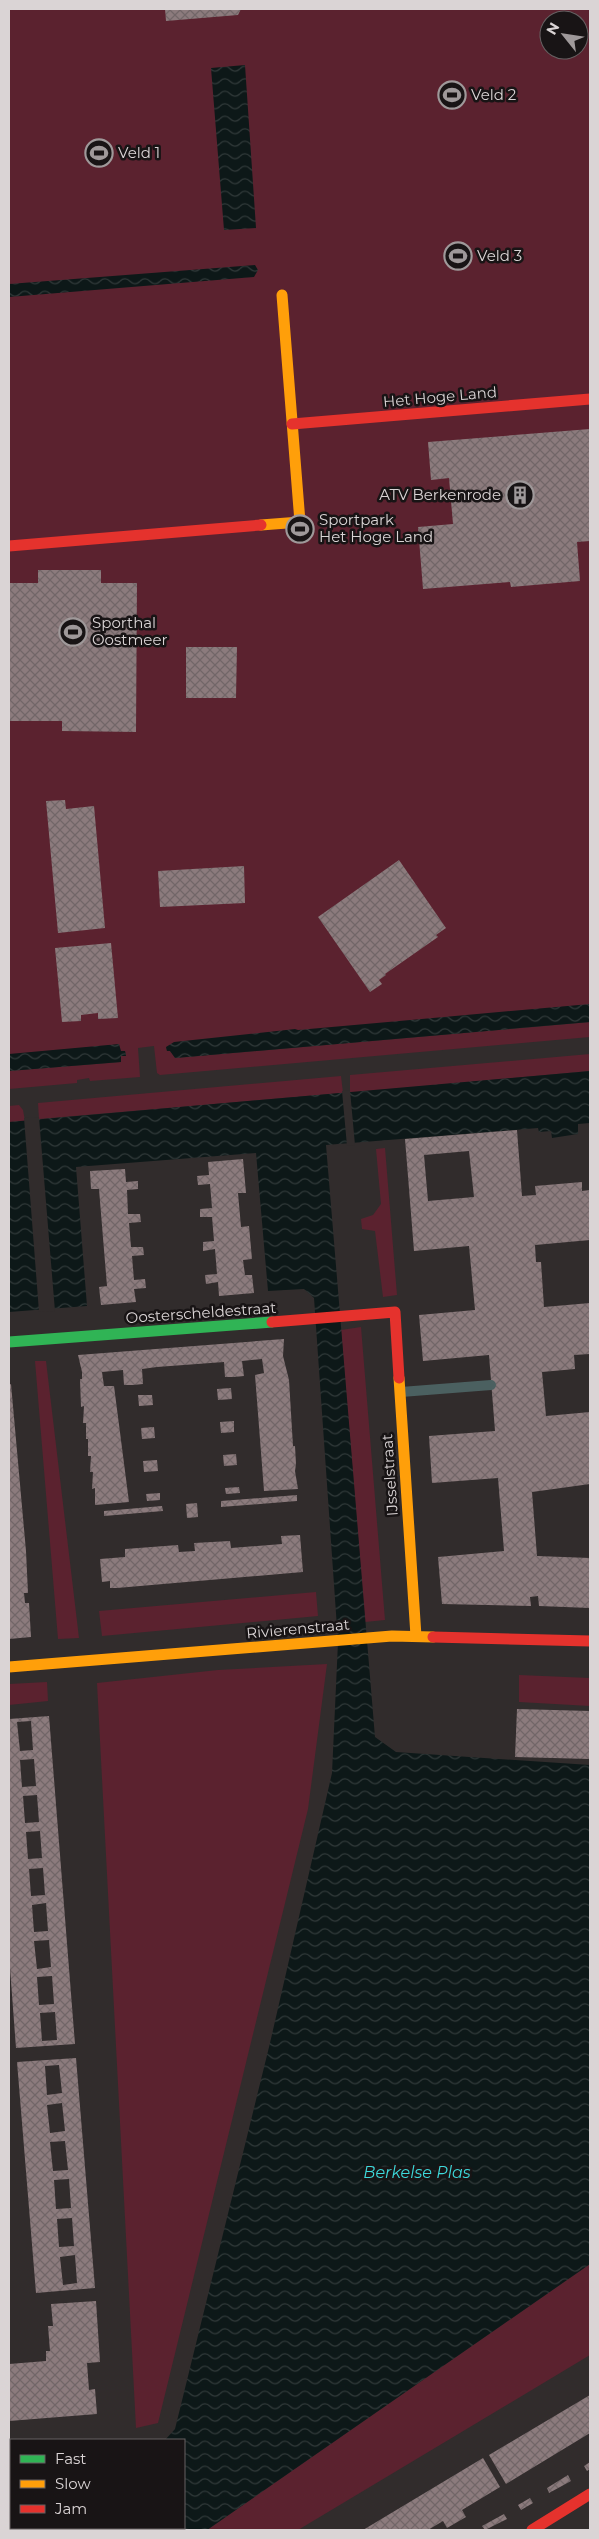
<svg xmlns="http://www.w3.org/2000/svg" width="599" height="2539" font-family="Montserrat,sans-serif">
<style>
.green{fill:#5b222f;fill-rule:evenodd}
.water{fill:url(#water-waves)}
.pier{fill:#312c2c}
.building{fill:url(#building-cross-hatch);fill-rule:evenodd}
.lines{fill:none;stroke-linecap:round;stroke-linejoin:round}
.lane{stroke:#4b6060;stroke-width:10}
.fast{stroke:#30b455;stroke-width:11}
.slow{stroke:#ff9f0a;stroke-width:11}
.jam{stroke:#e5322d;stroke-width:11}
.labels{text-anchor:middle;stroke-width:5;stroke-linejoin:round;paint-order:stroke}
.poi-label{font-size:15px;fill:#dad4d5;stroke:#181415;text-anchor:start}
.street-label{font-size:15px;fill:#dad4d5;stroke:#181415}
.water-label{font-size:16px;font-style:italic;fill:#3edadc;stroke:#181415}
</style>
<defs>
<pattern id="water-waves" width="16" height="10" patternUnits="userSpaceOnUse" patternTransform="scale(1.25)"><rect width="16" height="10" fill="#0d1818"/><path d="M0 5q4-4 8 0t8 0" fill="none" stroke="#303939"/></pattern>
<pattern id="building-cross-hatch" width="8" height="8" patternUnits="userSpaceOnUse" patternTransform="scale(1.25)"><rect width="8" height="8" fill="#8c7b7d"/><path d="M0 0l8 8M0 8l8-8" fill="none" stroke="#726668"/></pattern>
</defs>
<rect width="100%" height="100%" fill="#312c2c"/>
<!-- green -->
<path class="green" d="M9 9H590V1008L166 1047 167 1051H170L176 1058 590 1022V1037L160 1075 157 1073 154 1046 138 1048 140 1077 90 1081 89 1078 77 1080V1083L9 1089V1071L121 1062V1056L126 1055 125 1051 9 1059ZM549 20H579V50H549Z
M590 1054V1071L350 1093V1075Z
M341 1076 343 1093 39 1119 38 1103Z
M19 1105 23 1110 25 1121 9 1122V1106Z
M385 1148 397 1295 383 1297 375 1231 362 1229 361 1219 373 1215 381 1204 376 1149Z
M361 1327 385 1620 365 1622 341 1330Z
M35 1361H46L79 1638 58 1639Z
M316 1592 318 1616 102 1636 99 1611Z
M327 1664 308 1809 158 2423 136 2428 97 1683 218 1670Z
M519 1675 590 1678V1706L519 1702Z
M47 1682 48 1701 9 1705V1684Z
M590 2264V2355L298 2530H207Z"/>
<!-- water -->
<path class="water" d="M245 65 256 228 224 230 211 68Z
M255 265 258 270 254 277 9 297V284Z
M590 1004V1022L175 1058 170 1051H167L166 1047 174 1042 295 1029 298 1030Z
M119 1044 121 1051H125L126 1056H121V1062L9 1071V1054Z
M590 1071V1123L578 1124V1134L552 1138 551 1131 539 1132 538 1128 326 1145 375 1737 396 1752 590 1765V2264L207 2530H9V2474H11V2528H184V2440H165L175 2429 270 2043 332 1773 338 1642 314 1298 304 1289 268 1291 256 1153 76 1167 87 1306 9 1312V1122Z"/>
<!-- pier -->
<path class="pier" d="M350 1090 355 1145 347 1146 342 1091Z
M39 1117 55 1311 39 1312 24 1118Z"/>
<!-- building -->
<path class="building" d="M165 9H241L238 15 166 21Z
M590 429V541L577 542 580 581 511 587 510 582 423 589 418 527 453 524 449 478 431 480 428 442Z
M38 570H101V583H137L136 732 62 731V721H9V583H38Z
M186 647H237L236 698H186Z
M65 800 66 809 94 806 105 928 58 933 46 801Z
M399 860 446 928 436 935 438 937 385 974 386 975 379 980 382 984 370 992 318 917Z
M244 866 245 903 160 907 158 871Z
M111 943 118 1018 98 1019V1013L81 1015V1021L62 1022 55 948Z
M517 1130 522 1196 536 1195 535 1186 582 1182V1191L590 1190V1240L535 1245 536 1262H541L544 1307 590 1303V1354L574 1355 575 1369 542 1372 546 1416 590 1412V1484L532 1492 537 1556 590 1558V1608L539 1606 538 1596 530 1597 531 1606 442 1604 438 1557 504 1551 498 1478 432 1483 429 1436 495 1431 489 1355 423 1361 419 1315 475 1310 469 1246 414 1251 405 1139ZM469 1151 474 1197 428 1201 424 1155Z
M243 1159 246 1193H238L241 1227 249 1226 252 1259 243 1260 245 1275H252L254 1293 219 1296 218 1282 206 1284 205 1275 217 1274 215 1249 203 1251V1242L214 1241 212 1217H200V1209L212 1208 210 1184 198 1185 197 1176 209 1175 208 1162Z
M125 1169 126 1182 138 1181V1189L127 1190 128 1214H140L141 1222 129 1223 131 1247H143L144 1255 132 1256 134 1280 145 1279 146 1288 134 1289 136 1302 101 1305 99 1287 107 1286 103 1238 99 1189H91L90 1171Z
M284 1339 283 1356 289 1380 293 1446H295L296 1464 295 1471 298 1489 264 1491 255 1375 264 1373 262 1359 242 1361 244 1376 234 1377H225L224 1362 157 1367 142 1369 143 1384 133 1385H124L123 1370 102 1372 104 1386H114L129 1502 95 1505V1488L92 1489 93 1472H90L91 1456H88V1439H86V1423H83L84 1406 81 1407 80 1379H82V1372L78 1355Z
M11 1384 26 1551 28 1593H24L25 1603H29L31 1637 9 1639V1385Z
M231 1388 232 1399 218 1400 217 1389Z
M138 1395H152L153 1405 139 1406Z
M234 1421V1432L221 1433 220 1422Z
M154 1427 155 1438 142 1439 141 1428Z
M236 1454 237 1465 224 1466 223 1455Z
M157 1460 158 1471 144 1472 143 1461Z
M239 1487 240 1493 226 1494 225 1488Z
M160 1493V1500L147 1501 146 1494Z
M297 1495V1501L221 1507V1501Z
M197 1503 198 1517 187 1518 186 1504Z
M162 1506 163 1511 104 1516V1511Z
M300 1535 303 1572 117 1588H110V1581L102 1582 100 1559 125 1557V1549L178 1545 179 1552 195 1551 194 1543 230 1541 231 1548 282 1544 281 1536Z
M517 1709 590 1711V1759L515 1757Z
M49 1716 75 2044 16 2048 9 1955V1719ZM31 1721 33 1750 20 1751 17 1722ZM34 1759 36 1786 22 1787 20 1760ZM37 1795 39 1822 25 1823 23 1796ZM40 1831 42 1858 28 1859 26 1832ZM43 1868 45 1895 31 1896 29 1869ZM46 1903 48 1931 34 1932 32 1905ZM49 1940 51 1967 37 1969 34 1941ZM52 1976 54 2004 39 2005 37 1977ZM55 2012 57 2040 42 2041 40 2013Z
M76 2058 95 2288 36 2293 17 2062ZM59 2065 62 2093 47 2095 45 2066ZM62 2103 65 2131 50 2133 47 2105ZM65 2141 68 2170 53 2171 50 2142ZM69 2179 71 2208 56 2209 54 2180ZM72 2218 74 2246 59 2247 57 2219ZM75 2255 77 2283 63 2285 60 2257Z
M96 2301 100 2362 87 2363 89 2390 95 2389 97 2414 9 2421V2364L46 2361V2351H50L48 2326H53L51 2304Z
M590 2395V2433L506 2484 489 2455Z
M483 2458 500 2487 462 2510 466 2517 447 2528 443 2521 428 2530H363Z
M590 2462V2469L587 2471 584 2466Z
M568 2475 571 2481 549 2493 547 2488Z
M530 2498 533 2503 521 2510 518 2505Z
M504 2514 507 2519 485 2530 482 2526Z"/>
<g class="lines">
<!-- lane -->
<path class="lane" d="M401 1392 491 1385"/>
<!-- fast -->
<path class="fast" d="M9 1342 272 1322"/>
<!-- slow -->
<path class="slow" d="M261 525 300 522 282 295
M399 1378 416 1636
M9 1667 392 1636 433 1637"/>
<!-- jam -->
<path class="jam" d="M292 424 590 399
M9 546 261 525
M272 1322 395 1312 399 1378
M433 1637 590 1641
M532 2530 590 2494"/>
</g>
<!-- icons -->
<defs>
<g id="stadium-ring" transform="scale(1.4375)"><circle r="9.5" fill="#181415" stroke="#9f999a" stroke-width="1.5"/><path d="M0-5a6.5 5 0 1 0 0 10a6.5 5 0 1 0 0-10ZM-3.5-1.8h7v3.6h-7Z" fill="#9f999a"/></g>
<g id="building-ring" transform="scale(1.4375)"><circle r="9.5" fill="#181415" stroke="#9f999a" stroke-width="1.5"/><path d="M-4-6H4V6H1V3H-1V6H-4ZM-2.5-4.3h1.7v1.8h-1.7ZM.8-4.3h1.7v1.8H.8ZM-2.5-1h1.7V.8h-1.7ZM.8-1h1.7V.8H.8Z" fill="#9f999a"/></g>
</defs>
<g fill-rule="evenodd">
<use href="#stadium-ring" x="452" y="95"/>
<use href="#stadium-ring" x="99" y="153"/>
<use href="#stadium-ring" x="458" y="256"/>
<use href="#building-ring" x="520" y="495"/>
<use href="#stadium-ring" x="300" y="529"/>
<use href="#stadium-ring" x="73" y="632"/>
</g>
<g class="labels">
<!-- poi labels -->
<g class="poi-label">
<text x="471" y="100">Veld 2</text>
<text x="118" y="158">Veld 1</text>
<text x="477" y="261">Veld 3</text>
<text x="501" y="500" text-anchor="end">ATV Berkenrode</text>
<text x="319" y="525">Sportpark<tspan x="319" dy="17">Het Hoge Land</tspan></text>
<text x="92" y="628">Sporthal<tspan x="92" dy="17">Oostmeer</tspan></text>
</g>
<!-- street labels -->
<g class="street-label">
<text transform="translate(440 397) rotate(-5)" y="5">Het Hoge Land</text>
<text transform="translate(201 1313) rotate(-4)" y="5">Oosterscheldestraat</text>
<text transform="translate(390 1475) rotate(-94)" y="5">IJsselstraat</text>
<text transform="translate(298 1629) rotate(-5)" y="5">Rivierenstraat</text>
</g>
<!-- water labels -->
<g class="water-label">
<text x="417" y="2178">Berkelse Plas</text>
</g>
</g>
<!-- border -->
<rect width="599" height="2539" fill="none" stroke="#dad4d5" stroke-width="20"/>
<!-- legend -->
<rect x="10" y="2439" width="175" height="90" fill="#181415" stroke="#666162"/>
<rect x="20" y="2455" width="25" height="8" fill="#30b455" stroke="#666162"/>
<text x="55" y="2464" font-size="15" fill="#dad4d5">Fast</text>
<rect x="20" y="2480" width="25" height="8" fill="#ff9f0a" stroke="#666162"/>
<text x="55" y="2489" font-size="15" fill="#dad4d5">Slow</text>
<rect x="20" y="2505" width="25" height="8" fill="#e5322d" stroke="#666162"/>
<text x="55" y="2514" font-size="15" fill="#dad4d5">Jam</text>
<!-- north arrow -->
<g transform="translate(564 35) rotate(300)"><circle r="24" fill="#181415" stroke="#666162"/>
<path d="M0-4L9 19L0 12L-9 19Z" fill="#9f999a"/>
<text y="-8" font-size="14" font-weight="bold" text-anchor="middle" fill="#dad4d5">N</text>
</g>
</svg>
